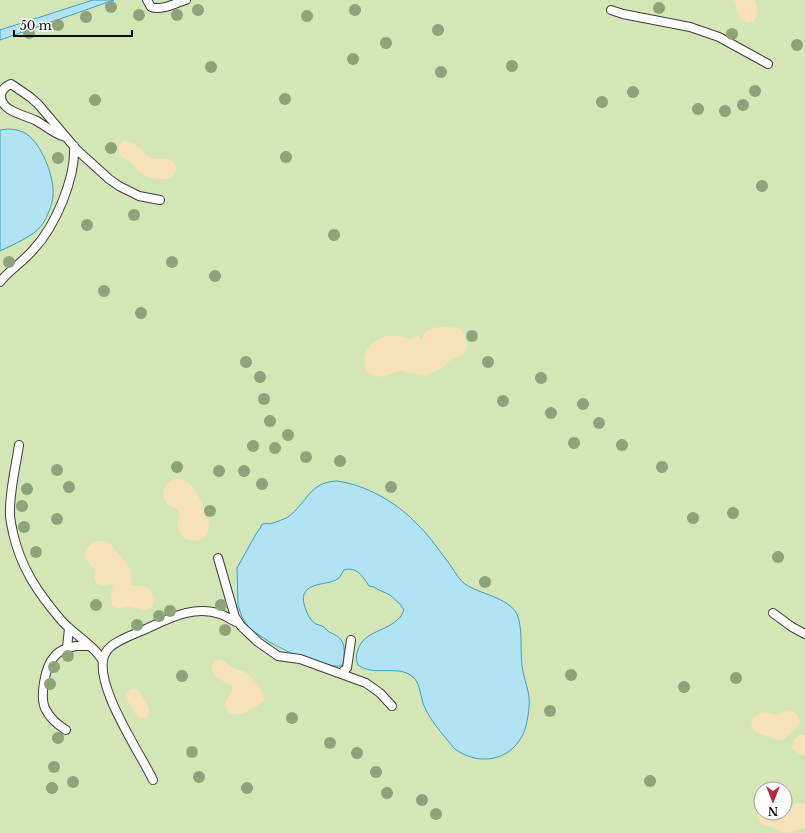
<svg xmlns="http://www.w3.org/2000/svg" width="805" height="833" font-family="'Libre Baskerville',serif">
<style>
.green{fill:#d5e6b6;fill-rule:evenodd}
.sand{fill:#f7e1b8}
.water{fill:#b1e3f3;stroke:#3ca1c6}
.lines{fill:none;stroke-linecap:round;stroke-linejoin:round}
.service-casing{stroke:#3e3e3e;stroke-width:10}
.service{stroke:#fff;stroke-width:8}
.tree{fill:#8fa37a}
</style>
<rect width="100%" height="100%" fill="#fef7ea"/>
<!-- green -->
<path class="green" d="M0 0H805V833H0ZM761 789H785V813H761Z"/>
<!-- sand -->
<path class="sand" d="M733 0H755C758 8 759 15 754 21L748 23 741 20Z
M123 141 133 142 150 158C160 161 170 155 176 166 178 185 150 180 141 173 136 170 134 165 130 162 126 159 122 158 119 154V146Z
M443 327 459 328C466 335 471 349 461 356 458 358 453 359 449 361 446 363 448 363 445 365 440 370 432 372 426 376 417 372 412 376 403 370 394 372 386 378 376 376 352 371 366 323 410 339L417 336 420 337V341C424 338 423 335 426 332 430 328 438 327 443 327Z
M178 478C196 482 201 501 206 516 207 519 209 522 209 525 209 530 206 536 203 539 192 543 180 540 178 527 177 521 179 516 179 510 176 508 171 507 168 504 158 494 165 480 178 478Z
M98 541C101 541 105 540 108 542 110 543 129 566 130 569 132 574 130 579 131 584L132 586H145C153 591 157 597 153 606 142 615 142 608 131 607 123 606 119 611 112 605L111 598 113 586 111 584C106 585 95 587 95 579 94 575 95 572 95 569 81 559 82 547 98 541Z
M221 659C225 661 228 665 231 667 235 670 239 669 243 671 250 674 266 692 264 700 258 706 236 720 228 712 226 710 225 707 225 704 226 697 233 694 233 687 224 680 206 677 214 661Z
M131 689C141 688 141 695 145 701 149 707 151 711 147 717L140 718C134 714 125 699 127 692Z
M786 711 794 712C805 721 798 727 789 734 787 736 785 739 782 740 777 742 774 738 770 737 762 734 756 734 751 726L753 718 759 713 763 712 777 715Z
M800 735H805V756L798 753 792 748 794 739Z
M761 802V813H785V810C792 805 796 801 805 804V828L784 833 772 827 761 824 758 821 756 809 759 804Z"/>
<!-- water -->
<path class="water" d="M93 0H114L0 40V30Z
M8 129C13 129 18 130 23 132 41 140 55 178 53 196 52 206 47 217 42 225 34 236 12 245 0 251V130Z
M337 481C366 485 396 502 416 523 427 533 436 546 445 558 452 566 457 578 465 584 479 594 508 597 517 614 523 628 520 650 522 665 523 679 531 692 529 707 528 718 526 732 519 741 504 763 475 764 455 749 452 747 451 744 449 742 440 731 431 721 425 708 420 698 421 684 413 677 398 664 374 677 358 665 356 661 356 657 357 653 362 631 383 633 397 620 401 618 402 613 404 610L400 604 390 595 377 589 374 587 369 586C363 577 357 566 344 570 342 573 341 575 339 578 329 586 310 581 304 594 301 602 309 621 316 624 318 625 320 625 322 626 325 627 326 630 329 632 341 637 345 641 344 655 344 659 344 663 341 666H334L318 662 291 653 271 643 249 628 242 617 238 605 237 568 256 534 261 527V525C266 522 268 525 273 523 277 522 284 519 288 517 307 503 309 482 337 481Z"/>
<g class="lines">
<!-- service casing -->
<g class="service-casing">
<path id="service" d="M147 0 151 7C162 11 175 3 186 0
M611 10 623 14 690 27 719 37 768 64
M65 137C54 134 46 126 35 120 24 115 0 111 1 95 2 89 6 86 11 84L30 97 38 104 77 150 109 179 119 186 139 196 160 200
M0 282C9 270 23 262 33 250 55 227 76 178 74 146
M19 445C16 466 9 493 10 515 10 520 12 527 13 533 21 568 38 593 61 620 73 634 94 645 102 660
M218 558 235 617 241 626 258 642 278 656 300 659 366 683 380 693 392 706
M773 613 792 627 805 634
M67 648 76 646H89
M341 673 347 668 351 640
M66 730C58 725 50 718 46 710 39 699 45 666 54 657 57 653 62 650 67 648L69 628
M153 780C141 754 89 679 106 652 112 641 136 634 148 628 170 618 195 605 220 614 227 616 232 621 239 623"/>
</g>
<!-- service -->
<use href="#service" class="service"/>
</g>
<!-- trees -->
<g class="tree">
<circle cx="111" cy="7" r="6"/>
<circle cx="659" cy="8" r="6"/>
<circle cx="198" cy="10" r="6"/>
<circle cx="355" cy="10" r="6"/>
<circle cx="139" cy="15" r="6"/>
<circle cx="177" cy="15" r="6"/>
<circle cx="307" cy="16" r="6"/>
<circle cx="86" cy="17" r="6"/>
<circle cx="58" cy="25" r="6"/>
<circle cx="438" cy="30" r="6"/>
<circle cx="29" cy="33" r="6"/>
<circle cx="732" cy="34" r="6"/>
<circle cx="386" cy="43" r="6"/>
<circle cx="797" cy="45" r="6"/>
<circle cx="353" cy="59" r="6"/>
<circle cx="512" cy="66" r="6"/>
<circle cx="211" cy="67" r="6"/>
<circle cx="441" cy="72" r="6"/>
<circle cx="755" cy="91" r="6"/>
<circle cx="633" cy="92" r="6"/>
<circle cx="285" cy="99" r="6"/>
<circle cx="95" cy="100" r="6"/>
<circle cx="602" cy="102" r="6"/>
<circle cx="743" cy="105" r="6"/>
<circle cx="698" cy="109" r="6"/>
<circle cx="725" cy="111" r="6"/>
<circle cx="111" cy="148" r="6"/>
<circle cx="286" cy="157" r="6"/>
<circle cx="58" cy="158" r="6"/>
<circle cx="762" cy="186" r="6"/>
<circle cx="134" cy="215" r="6"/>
<circle cx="87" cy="225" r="6"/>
<circle cx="334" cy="235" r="6"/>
<circle cx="9" cy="262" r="6"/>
<circle cx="172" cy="262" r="6"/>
<circle cx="215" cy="276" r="6"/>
<circle cx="104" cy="291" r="6"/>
<circle cx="141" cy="313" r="6"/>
<circle cx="472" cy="336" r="6"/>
<circle cx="246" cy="362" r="6"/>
<circle cx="488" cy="362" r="6"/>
<circle cx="260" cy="377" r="6"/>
<circle cx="541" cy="378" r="6"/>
<circle cx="264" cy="399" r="6"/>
<circle cx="503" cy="401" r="6"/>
<circle cx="583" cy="404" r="6"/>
<circle cx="551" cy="413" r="6"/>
<circle cx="270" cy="421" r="6"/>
<circle cx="599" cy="423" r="6"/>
<circle cx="288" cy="435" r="6"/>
<circle cx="574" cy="443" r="6"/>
<circle cx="622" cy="445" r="6"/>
<circle cx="253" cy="446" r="6"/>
<circle cx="275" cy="448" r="6"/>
<circle cx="306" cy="457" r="6"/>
<circle cx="340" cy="461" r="6"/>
<circle cx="177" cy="467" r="6"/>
<circle cx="662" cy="467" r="6"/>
<circle cx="57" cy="470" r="6"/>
<circle cx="219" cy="471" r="6"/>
<circle cx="244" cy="471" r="6"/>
<circle cx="262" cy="484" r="6"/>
<circle cx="69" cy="487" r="6"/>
<circle cx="391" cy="487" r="6"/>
<circle cx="27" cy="489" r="6"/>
<circle cx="22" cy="506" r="6"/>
<circle cx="210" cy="511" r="6"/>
<circle cx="733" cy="513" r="6"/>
<circle cx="693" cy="518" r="6"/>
<circle cx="57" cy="519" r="6"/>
<circle cx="24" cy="527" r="6"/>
<circle cx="36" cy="552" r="6"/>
<circle cx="778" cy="557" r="6"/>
<circle cx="485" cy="582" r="6"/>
<circle cx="96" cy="605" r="6"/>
<circle cx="221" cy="605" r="6"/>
<circle cx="170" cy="611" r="6"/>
<circle cx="159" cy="616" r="6"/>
<circle cx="137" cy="625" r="6"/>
<circle cx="225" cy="630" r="6"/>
<circle cx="68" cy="656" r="6"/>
<circle cx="54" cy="667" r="6"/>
<circle cx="571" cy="675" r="6"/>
<circle cx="182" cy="676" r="6"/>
<circle cx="736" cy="678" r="6"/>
<circle cx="50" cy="684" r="6"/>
<circle cx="684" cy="687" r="6"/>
<circle cx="550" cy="711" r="6"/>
<circle cx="292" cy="718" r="6"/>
<circle cx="58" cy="738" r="6"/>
<circle cx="330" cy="743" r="6"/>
<circle cx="192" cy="752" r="6"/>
<circle cx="357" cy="753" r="6"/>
<circle cx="54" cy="767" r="6"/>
<circle cx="376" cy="772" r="6"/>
<circle cx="199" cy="777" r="6"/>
<circle cx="650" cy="781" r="6"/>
<circle cx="73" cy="782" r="6"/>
<circle cx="52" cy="788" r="6"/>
<circle cx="247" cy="788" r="6"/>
<circle cx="387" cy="793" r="6"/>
<circle cx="422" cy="800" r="6"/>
<circle cx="436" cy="814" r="6"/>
</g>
<!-- north arrow -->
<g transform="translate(773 801) rotate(180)"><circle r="19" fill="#ffffff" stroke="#9d9d9d"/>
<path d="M0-3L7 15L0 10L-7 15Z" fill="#b32b43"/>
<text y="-6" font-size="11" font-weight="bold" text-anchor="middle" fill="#0b0b0b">N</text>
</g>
<!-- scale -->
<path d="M14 30v6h118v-6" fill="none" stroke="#0b0b0b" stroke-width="2"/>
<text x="20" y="30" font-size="12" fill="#0b0b0b" stroke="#ffffff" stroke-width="3" paint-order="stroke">50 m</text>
</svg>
